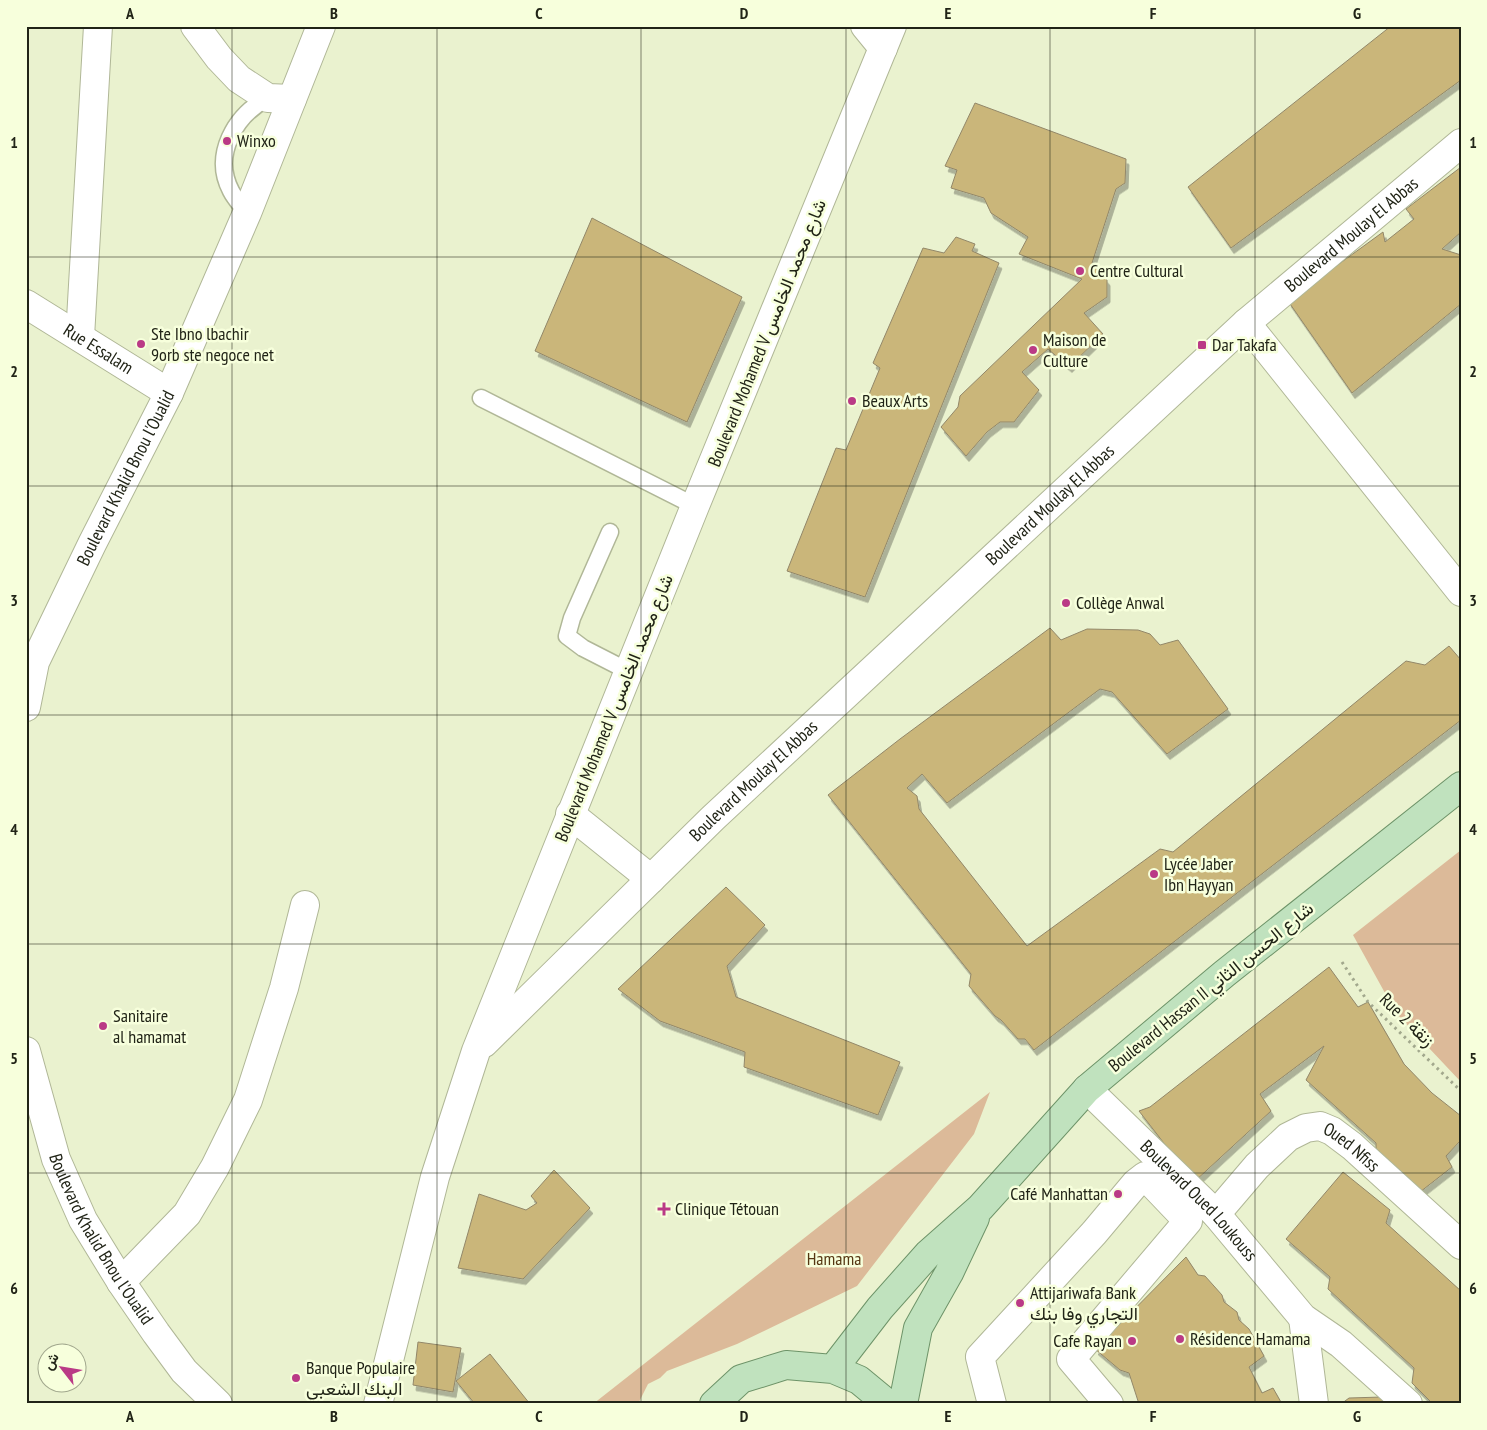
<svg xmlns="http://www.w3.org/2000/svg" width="1487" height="1430" font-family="'PT Sans Narrow',Vazirmatn,sans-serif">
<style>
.green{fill:#dcba99}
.building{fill:#cab67a;stroke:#928769;filter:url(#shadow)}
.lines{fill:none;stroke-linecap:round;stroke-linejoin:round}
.lane-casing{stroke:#b0b797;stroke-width:19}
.street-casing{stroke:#b0b797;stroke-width:30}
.secondary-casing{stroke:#b0b797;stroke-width:30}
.primary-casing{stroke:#6d9368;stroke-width:30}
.path{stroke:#a2a88d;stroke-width:3;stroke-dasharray:2.5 4;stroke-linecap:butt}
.lane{stroke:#fff;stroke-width:16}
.street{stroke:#fff;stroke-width:28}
.secondary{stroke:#fff;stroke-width:28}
.primary{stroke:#c0e2be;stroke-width:28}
.grid{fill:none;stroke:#212417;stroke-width:1;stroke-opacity:0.55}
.poi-dot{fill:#ba3a86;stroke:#f7ffdc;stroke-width:2}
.labels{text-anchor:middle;stroke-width:5;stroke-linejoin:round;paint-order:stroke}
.poi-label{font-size:18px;fill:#212417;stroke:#f7ffdc;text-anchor:start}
.street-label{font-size:18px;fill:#212417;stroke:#f7ffdc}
.park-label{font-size:18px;fill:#553612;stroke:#f7ffdc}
.neatline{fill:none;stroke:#212417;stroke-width:2}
.grid-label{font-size:16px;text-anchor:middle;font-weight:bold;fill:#212417}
</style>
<defs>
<filter id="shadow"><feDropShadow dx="3" dy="5.5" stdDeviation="0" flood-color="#0004"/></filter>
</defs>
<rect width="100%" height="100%" fill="#eaf2cf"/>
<!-- green -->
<path class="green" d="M1461 850V1082L1396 1013 1353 935Z
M990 1092 974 1134 857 1286 737 1344 667 1371 660 1378 648 1384 638 1404H593Z"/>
<!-- building -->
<path class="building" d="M1391 26H1461V80L1231 248 1188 187Z
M975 103 1126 159 1125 183 1116 189 1092 263 1107 280V297L1084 313 1103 334 1069 367 1048 349 1022 372 1039 390 1014 422H1000L987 432 966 456 941 427 958 407 960 396 1082 279 1019 254 1028 237 991 213 984 198 951 188 957 170 945 166Z
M1461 167V232L1442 249 1461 255V304L1352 393 1288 301 1383 232 1385 242 1414 219 1406 209Z
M592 218 742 297 687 422 535 351Z
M956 237 975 244 972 251 999 263 865 597 787 571 836 448 846 450 880 368 873 363 923 248 944 253Z
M1050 628 1061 640 1087 629 1138 630 1150 634 1160 645 1178 640 1228 709 1167 754 1112 692 1100 689 947 803 922 774 907 788 917 796 919 809 1027 946 1160 849 1173 852 1406 661 1425 665 1449 646 1461 660V720L1034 1050 1025 1039H1018L1001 1020 995 1016 969 986 971 974 828 795 900 739Z
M726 887 765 925 727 966 736 997 900 1062 878 1115 744 1067 745 1052 660 1021 618 989Z
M1329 967 1358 1007 1368 1002 1404 1064 1432 1093 1461 1116V1140L1446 1156 1452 1167 1420 1192 1376 1153V1143L1306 1080 1324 1046 1260 1094 1271 1111 1194 1182 1139 1111 1150 1107Z
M554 1170 590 1208 523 1279 458 1268 479 1194 526 1210 537 1203 531 1196Z
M1343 1172 1390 1210 1386 1223 1461 1291V1404H1433L1412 1383 1414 1368 1328 1289 1330 1277 1286 1239Z
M1186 1257 1198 1275 1205 1276 1222 1295 1224 1302 1237 1312 1239 1320 1249 1329 1264 1356 1249 1367 1262 1393 1273 1388 1282 1404H1139L1129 1373 1120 1370 1095 1349Z
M418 1342 461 1348 453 1392 413 1385Z
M490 1354 530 1404H475L456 1381Z
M1382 1397 1388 1404H1341L1349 1398Z"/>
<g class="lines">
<!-- lane casing -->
<g class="lane-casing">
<path id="lane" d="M247 213C242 206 235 199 231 191 212 155 235 115 268 98
M481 398 695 506
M610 532 572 618 567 636 583 648 628 671"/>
</g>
<!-- street casing -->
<g class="street-casing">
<g id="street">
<path d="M195 26 219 58 239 79 268 98 292 99"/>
<path d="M865 26 883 48"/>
<path id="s1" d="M26 304 169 393"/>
<path d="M1246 323 1461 592"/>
<path d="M80 337 98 26"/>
<path d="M570 814 651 879"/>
<path id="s2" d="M484 1043 713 818 1246 323 1461 143"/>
<path id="s3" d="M1087 1089 1216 1214 1303 1318 1341 1344 1408 1404"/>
<path id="s4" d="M1216 1214 1257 1166 1288 1137 1306 1128 1320 1126 1332 1131 1352 1146 1461 1245"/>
<path d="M121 1282 187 1214 215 1167 248 1100 284 988 305 905"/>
<path d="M1303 1318 1314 1404"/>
<path d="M378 1404 435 1177 476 1051 695 506 892 26"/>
<path d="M992 1404 980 1357 1094 1233 1136 1183 1145 1176 1188 1221 1071 1359 1109 1404"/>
</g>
</g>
<!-- secondary casing -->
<g class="secondary-casing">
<g id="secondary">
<path id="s5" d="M26 707 35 662 92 544 169 393 247 213 321 26"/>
<path id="s6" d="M26 1051 56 1159 83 1220 121 1282 156 1333 184 1371 218 1404"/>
</g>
</g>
<!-- primary casing -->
<g class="primary-casing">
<path id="primary" d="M833 1369 880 1308 928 1254 980 1208 1087 1089 1224 974 1461 786
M714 1404 741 1379 786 1365 833 1369 859 1380 882 1399 886 1404
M903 1404 918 1328 949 1273 975 1218"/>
</g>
<!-- path -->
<path class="path" d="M1342 962 1368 1002 1461 1091"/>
<!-- lane -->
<use href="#lane" class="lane"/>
<!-- street -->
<use href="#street" class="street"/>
<!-- secondary -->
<use href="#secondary" class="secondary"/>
<!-- primary -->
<use href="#primary" class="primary"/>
</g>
<!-- grid -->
<path class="grid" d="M232 26V1404M437 26V1404M641 26V1404M846 26V1404M1050 26V1404M1255 26V1404M26 257H1461M26 486H1461M26 715H1461M26 944H1461M26 1173H1461"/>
<!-- markers -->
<g class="poi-dot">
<circle cx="227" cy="141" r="5"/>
<circle cx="1080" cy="271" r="5"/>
<circle cx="141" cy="344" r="5"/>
<rect x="1197" y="340" width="10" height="10" rx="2.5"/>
<circle cx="1033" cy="350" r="5"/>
<circle cx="852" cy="401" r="5"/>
<circle cx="1066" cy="603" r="5"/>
<circle cx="1154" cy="874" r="5"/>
<circle cx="103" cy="1026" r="5"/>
<circle cx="1118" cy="1194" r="5"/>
<path d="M661.5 1201.5h5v5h5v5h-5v5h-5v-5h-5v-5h5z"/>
<circle cx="1020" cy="1303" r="5"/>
<circle cx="1180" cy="1339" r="5"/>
<circle cx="1132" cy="1341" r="5"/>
<circle cx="296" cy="1378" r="5"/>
</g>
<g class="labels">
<!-- poi labels -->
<g class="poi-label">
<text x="237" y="147">Winxo</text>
<text x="1090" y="277">Centre Cultural</text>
<text x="151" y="340">Ste Ibno lbachir<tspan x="151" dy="21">9orb ste negoce net</tspan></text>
<text x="1043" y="346">Maison de<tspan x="1043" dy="21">Culture</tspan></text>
<text x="1212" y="351">Dar Takafa</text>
<text x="862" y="407">Beaux Arts</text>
<text x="1076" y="609">Collège Anwal</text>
<text x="1164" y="870">Lycée Jaber<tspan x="1164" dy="21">Ibn Hayyan</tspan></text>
<text x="113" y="1022">Sanitaire<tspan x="113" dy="21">al hamamat</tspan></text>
<text x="1108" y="1200" text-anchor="end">Café Manhattan</text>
<text x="675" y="1215">Clinique Tétouan</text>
<text x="1030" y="1299">Attijariwafa Bank<tspan x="1030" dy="21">التجاري وفا بنك</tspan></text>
<text x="1190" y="1345">Résidence Hamama</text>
<text x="1122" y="1347" text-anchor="end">Cafe Rayan</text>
<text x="306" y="1374">Banque Populaire<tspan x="306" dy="21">البنك الشعبي</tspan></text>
</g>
<!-- street labels -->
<g class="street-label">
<text dy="6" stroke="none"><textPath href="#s2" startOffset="1186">Boulevard Moulay El Abbas</textPath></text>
<text transform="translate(767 333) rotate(-68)" y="6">Boulevard Mohamed V شارع محمد الخامس</text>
<text dy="6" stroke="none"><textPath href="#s1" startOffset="85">Rue Essalam</textPath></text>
<text dy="6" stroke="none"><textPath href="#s5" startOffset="251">Boulevard Khalid Bnou l'Oualid</textPath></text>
<text dy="6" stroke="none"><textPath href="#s2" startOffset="781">Boulevard Moulay El Abbas</textPath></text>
<text transform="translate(614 708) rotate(-68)" y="6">Boulevard Mohamed V شارع محمد الخامس</text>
<text dy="6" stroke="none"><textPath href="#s2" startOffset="376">Boulevard Moulay El Abbas</textPath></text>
<text transform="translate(1211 987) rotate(-39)" y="6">Boulevard Hassan II شارع الحسن الثاني</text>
<text transform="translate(1407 1020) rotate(44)" y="6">Rue 2 زنقة</text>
<text dy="6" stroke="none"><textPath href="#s4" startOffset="178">Oued Nfiss</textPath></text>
<text dy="6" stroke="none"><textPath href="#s3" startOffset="158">Boulevard Oued Loukouss</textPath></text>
<text dy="6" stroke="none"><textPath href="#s6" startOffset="204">Boulevard Khalid Bnou l'Oualid</textPath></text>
</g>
<!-- park labels -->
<g class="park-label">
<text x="834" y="1265">Hamama</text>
</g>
</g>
<!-- border -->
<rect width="1487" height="1430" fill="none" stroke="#f7ffdc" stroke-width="55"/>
<!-- north arrow -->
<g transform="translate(62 1368) rotate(301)"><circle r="24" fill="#f7ffdc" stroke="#a1a78d"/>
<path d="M0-4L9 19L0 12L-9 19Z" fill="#ba3a86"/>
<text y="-8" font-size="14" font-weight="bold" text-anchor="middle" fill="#212417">ش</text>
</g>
<rect x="28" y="28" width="1432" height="1374" class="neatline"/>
<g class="grid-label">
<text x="130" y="19">A</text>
<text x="334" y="19">B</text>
<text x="539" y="19">C</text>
<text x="744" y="19">D</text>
<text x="948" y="19">E</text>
<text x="1153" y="19">F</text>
<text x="1357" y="19">G</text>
<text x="14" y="148">1</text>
<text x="1473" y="148">1</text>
<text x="14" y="377">2</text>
<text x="1473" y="377">2</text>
<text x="14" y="606">3</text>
<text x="1473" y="606">3</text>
<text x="14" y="835">4</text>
<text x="1473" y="835">4</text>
<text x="14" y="1064">5</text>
<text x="1473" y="1064">5</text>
<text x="14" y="1294">6</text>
<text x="1473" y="1294">6</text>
<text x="130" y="1422">A</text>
<text x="334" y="1422">B</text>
<text x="539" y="1422">C</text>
<text x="744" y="1422">D</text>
<text x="948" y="1422">E</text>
<text x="1153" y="1422">F</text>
<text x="1357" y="1422">G</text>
</g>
</svg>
